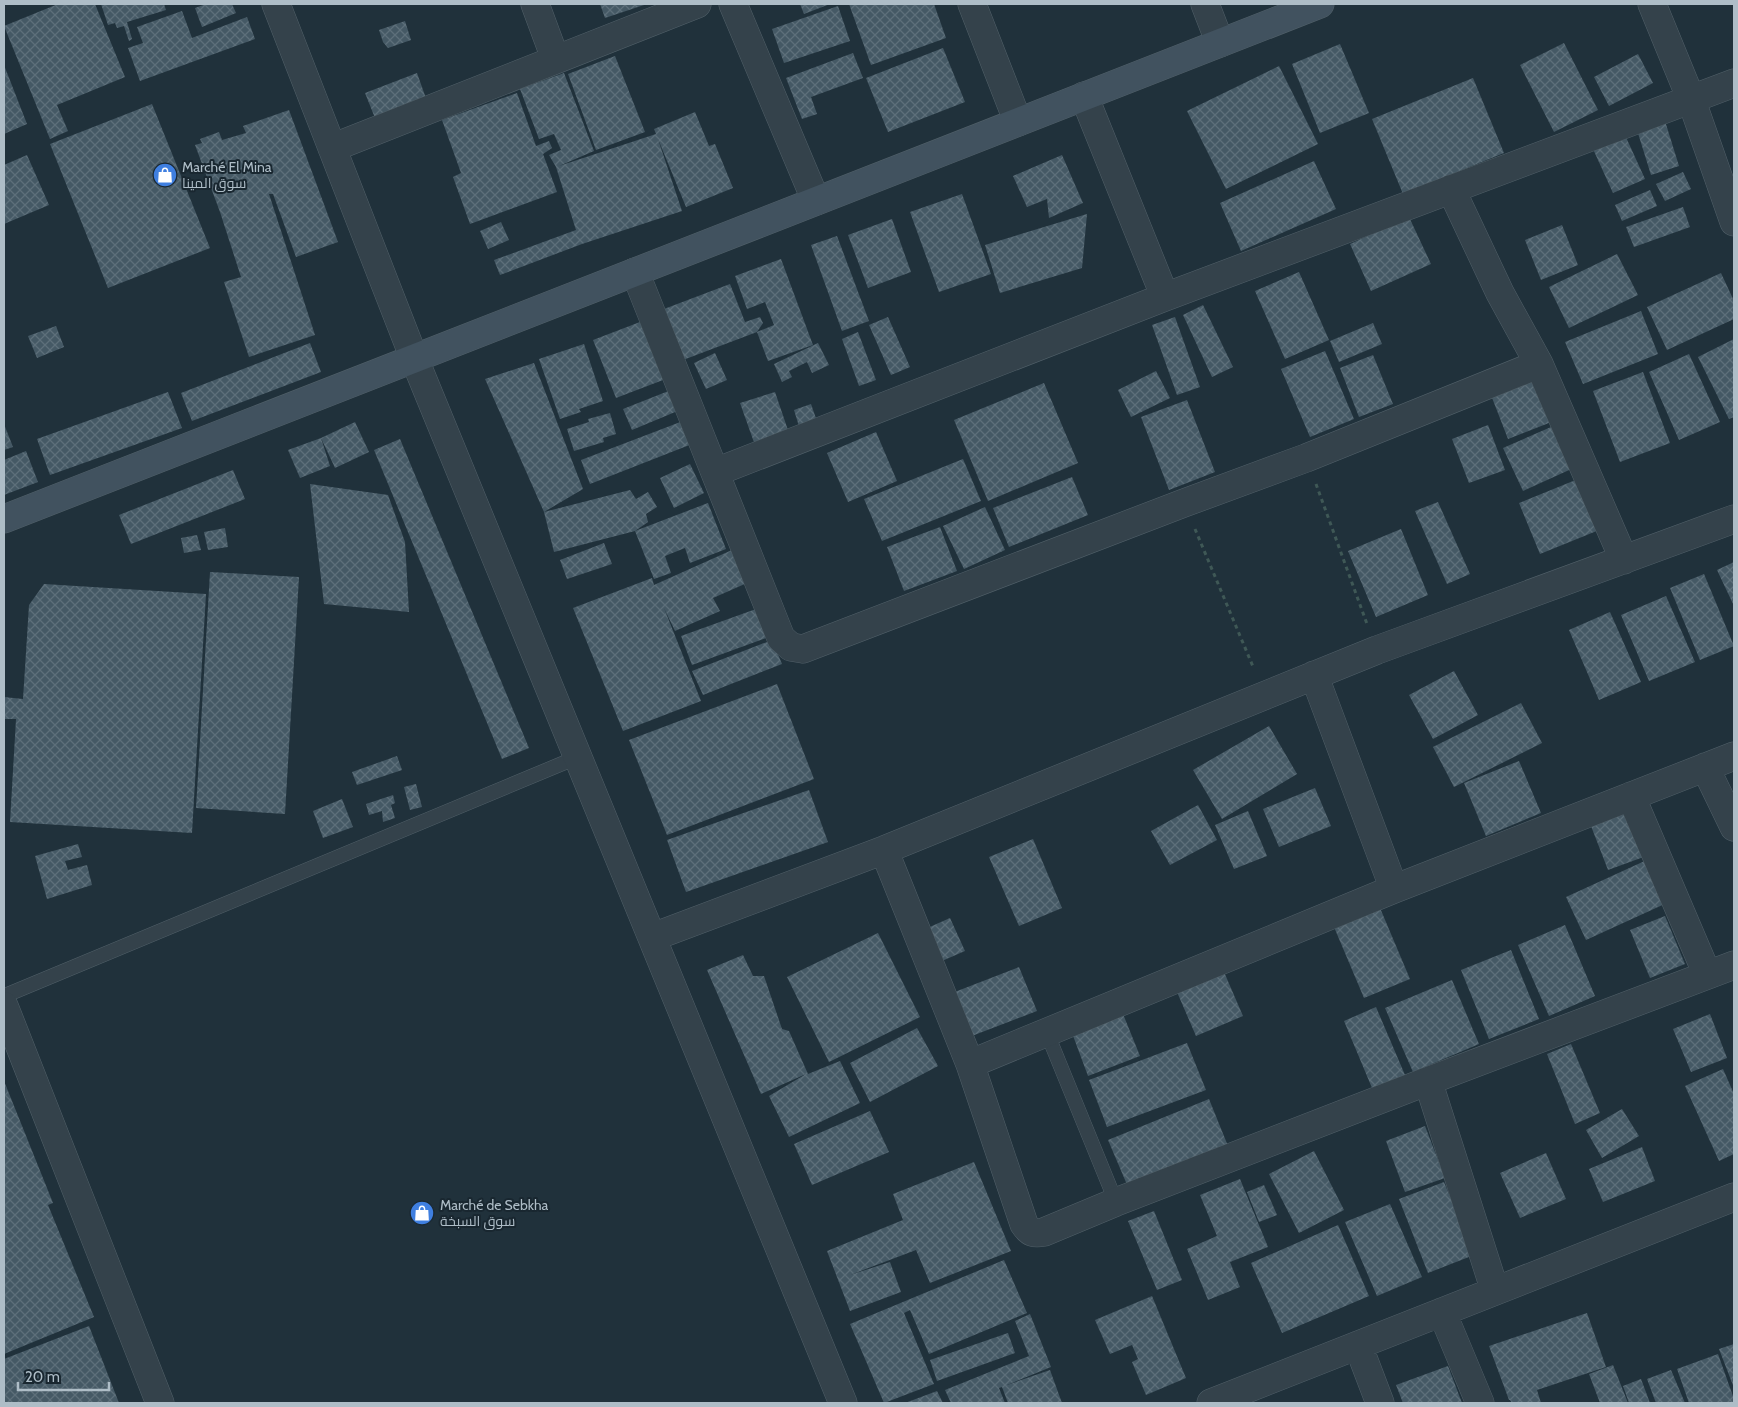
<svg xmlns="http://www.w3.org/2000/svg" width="1738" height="1407" font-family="Cabin,Cairo,sans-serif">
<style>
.building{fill:url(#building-cross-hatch)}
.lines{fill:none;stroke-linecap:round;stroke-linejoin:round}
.lane-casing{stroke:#516069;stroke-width:15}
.street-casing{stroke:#516069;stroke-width:29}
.secondary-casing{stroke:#516069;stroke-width:29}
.path{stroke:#3f5856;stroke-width:3;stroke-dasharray:4 4;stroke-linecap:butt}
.lane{stroke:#34424b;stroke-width:14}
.street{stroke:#34424b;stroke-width:28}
.secondary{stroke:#41525f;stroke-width:28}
.labels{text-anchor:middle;stroke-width:4;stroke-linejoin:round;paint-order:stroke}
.poi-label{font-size:14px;fill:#aebdc7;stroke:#192730;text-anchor:start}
</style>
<defs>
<pattern id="building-cross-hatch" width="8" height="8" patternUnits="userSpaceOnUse" patternTransform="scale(1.25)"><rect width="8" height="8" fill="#455965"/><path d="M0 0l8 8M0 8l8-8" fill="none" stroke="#5d6f7a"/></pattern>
</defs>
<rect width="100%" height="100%" fill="#20313b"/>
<!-- building -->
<path class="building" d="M58 4H95L125 77 57 105 68 131 50 139 4 26Z
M101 4H164L166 10 127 22 132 39 129 41 124 26 117 28 115 23 108 25Z
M206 4H232L236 13 202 27 195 8Z
M600 4H647L605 18Z
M800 4H830L804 14Z
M849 4H934L946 38 871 65Z
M838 6 850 41 784 63 772 29Z
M182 11 192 38 247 17 255 39 140 81 128 48 143 43 137 27Z
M405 21 411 40 388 48 383 42 379 30Z
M1564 43 1598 110 1554 132 1520 65Z
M1340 44 1369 113 1320 133 1292 64Z
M943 48 965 102 888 132 866 78Z
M853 53 863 78 811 97 817 114 802 119 786 78Z
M1638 54 1653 83 1609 106 1594 77Z
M615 56 645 132 596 150 568 74Z
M4 65 27 124 4 134Z
M1279 66 1318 144 1226 189 1187 111Z
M417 73 428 104 377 123 365 93Z
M564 73 594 151 559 166 656 134 654 129 695 112 709 146 715 144 733 188 686 207 658 139 682 211 582 244 500 275 494 260 576 230 556 167 549 155 561 150 554 134 539 139 520 89Z
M1473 78 1504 153 1403 194 1372 119Z
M517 93 536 146 549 141 552 148 543 154 557 192 470 224 453 177 461 173 442 120Z
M152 104 210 248 108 288 50 144Z
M289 110 338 242 296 257 273 194H269L315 335 249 357 224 282 241 277 220 212 195 145 202 143 200 139 219 132 222 140 246 133 243 126Z
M1665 121 1679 166 1651 175 1637 130Z
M1625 135 1645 179 1613 193 1593 149Z
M27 155 49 205 4 224V165Z
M1062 155 1083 203 1049 218 1047 199 1027 207 1013 176Z
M1314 161 1336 209 1241 251 1220 203Z
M1683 172 1691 189 1665 201 1656 184Z
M1650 190 1657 206 1622 221 1615 205Z
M962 194 991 274 939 292 910 212Z
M1683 207 1690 227 1634 247 1626 227Z
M1087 214 1082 268 1000 293 985 245Z
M1409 217 1431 264 1371 291 1350 244Z
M892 219 911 272 868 288 848 235Z
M501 222 509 240 488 249 480 231Z
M1562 225 1578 265 1541 280 1525 240Z
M837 236 869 321 842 331 811 245Z
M1617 254 1638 295 1569 328 1549 287Z
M781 259 813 345 768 361 757 332 774 325 765 302 747 309 735 276Z
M1299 272 1329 340 1285 359 1255 291Z
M1721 273 1734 301V319L1667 350 1647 307Z
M730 284 745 322 760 317 763 323 757 332 683 360 664 309Z
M1203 305 1233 367 1212 377 1183 315Z
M1641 311 1658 354 1583 384 1565 342Z
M888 317 910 367 891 375 869 325Z
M1175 317 1200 387 1177 395 1152 325Z
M640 322 663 380 616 398 593 340Z
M1373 323 1382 344 1339 362 1330 341Z
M56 326 64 347 37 358 28 336Z
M858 332 876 380 859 386 842 339Z
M1734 339V417L1729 419 1698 357Z
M310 343 321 372 192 421 181 393Z
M818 343 829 365 812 373 807 362 789 371 792 377 782 382 774 364Z
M584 344 603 401 579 409 581 412 560 419 539 359Z
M1325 351 1354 419 1310 437 1281 369Z
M715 353 727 380 706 389 694 363Z
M1689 354 1720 422 1679 440 1649 372Z
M1373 355 1393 404 1359 417 1340 368Z
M534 363 583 489 544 512 630 490 636 499 648 492 657 507 646 514 648 522 635 531 554 552 544 512 485 379Z
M1156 371 1170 398 1131 417 1118 390Z
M1535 372 1554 421 1508 439 1489 390Z
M1643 372 1670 443 1620 462 1593 391Z
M1044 383 1078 463 988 501 954 420Z
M671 390 680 410 632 430 623 409Z
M168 392 182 428 50 475 37 439Z
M775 392 790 436 756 448 740 403Z
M1187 400 1215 472 1169 490 1141 417Z
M811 404 819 427 801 433 794 410Z
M610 413 616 434 603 438 604 442 574 451 567 429 589 422 588 419Z
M683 421 692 444 590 484 581 460Z
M355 422 369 452 335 468 321 438Z
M4 424 13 447 4 450Z
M1558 424 1578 466 1523 491 1503 448Z
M1488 425 1505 470 1469 483 1452 439Z
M876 432 897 481 848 502 827 453Z
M321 438 330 466 300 478 288 450Z
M400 439 529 748 502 759 374 450Z
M26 451 38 482 4 495V460Z
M963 459 981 501 882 541 864 499Z
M690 464 704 493 674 508 660 478Z
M233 470 245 499 131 544 119 515Z
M1072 477 1088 515 1009 547 993 508Z
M1583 477 1604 528 1540 554 1519 503Z
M310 484 388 495 405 542 409 612 324 604Z
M1438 502 1470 574 1447 584 1415 511Z
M708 503 726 549 690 563 685 548 665 556 671 573 654 579 635 531Z
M985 507 1005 550 964 569 943 526Z
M940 527 957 571 904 591 887 547Z
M225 528 228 547 208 550 204 532Z
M1401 529 1428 595 1376 617 1348 551Z
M197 535 201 550 184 553 181 538Z
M604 543 612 564 567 579 560 560Z
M732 550 747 583 713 598 720 611 675 631 664 608 701 701 623 731 573 608 652 578 654 585Z
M1734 562V606L1717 570Z
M210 572 299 577 285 814 196 808Z
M1704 574 1734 646 1700 660 1670 588Z
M44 584 206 594 192 833 10 822 16 719H4V697L23 699 29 605Z
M1666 596 1695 662 1649 681 1621 615Z
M756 609 766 638 692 665 681 636Z
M1610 612 1641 682 1599 700 1569 630Z
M772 640 782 664 703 695 692 671Z
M1454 671 1478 715 1433 739 1409 695Z
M777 684 814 779 667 835 629 740Z
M1521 703 1542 743 1454 787 1433 747Z
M1269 726 1297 774 1222 819 1193 770Z
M397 756 402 770 357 785 352 772Z
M1519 761 1541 813 1486 836 1464 783Z
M416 784 422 807 410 810 404 787Z
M1315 788 1331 826 1279 847 1263 809Z
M809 790 828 842 686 892 667 840Z
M393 795 395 803 391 805 395 818 383 822 382 811 369 815 366 804Z
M342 799 353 827 323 838 313 811Z
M1198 805 1217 840 1170 865 1151 831Z
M1631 810 1649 855 1608 870 1591 826Z
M1248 811 1267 856 1234 869 1215 825Z
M1033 839 1062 908 1019 926 989 857Z
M78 844 82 857 65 861 68 870 87 865 92 885 47 899 35 856Z
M1649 859 1669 902 1586 940 1566 897Z
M1380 908 1410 979 1364 998 1334 927Z
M1665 916 1685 964 1650 978 1630 930Z
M950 918 965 951 928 967 914 934Z
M1565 925 1595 996 1549 1016 1518 945Z
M878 933 920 1017 829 1062 787 977Z
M1511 950 1539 1019 1489 1039 1461 970Z
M743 955 753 976H764L782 1029 789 1031 808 1074 840 1061 860 1103 789 1137 769 1096 806 1074 761 1094 707 970Z
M1019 967 1037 1011 964 1039 947 995Z
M1224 972 1243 1016 1196 1036 1177 992Z
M1452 980 1479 1044 1413 1072 1385 1008Z
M1376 1007 1405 1075 1372 1088 1344 1021Z
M1123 1014 1140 1056 1088 1076 1072 1033Z
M1710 1014 1727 1058 1691 1072 1673 1029Z
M917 1028 938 1066 870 1102 850 1063Z
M1187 1043 1206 1090 1107 1127 1089 1080Z
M1571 1044 1600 1113 1575 1124 1547 1054Z
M1723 1069 1734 1094V1154L1719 1161 1685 1086Z
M4 1081 53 1203 48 1205 94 1317 4 1354Z
M1209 1099 1228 1146 1128 1187 1108 1140Z
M1622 1109 1639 1136 1602 1158 1586 1130Z
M870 1111 889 1152 812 1185 794 1144Z
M1425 1126 1445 1178 1405 1192 1386 1141Z
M1642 1147 1655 1181 1603 1202 1589 1169Z
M1314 1151 1344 1210 1299 1233 1269 1174Z
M1546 1153 1566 1199 1520 1218 1500 1173Z
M974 1162 1011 1251 930 1283 916 1250 850 1275 890 1262 901 1292 850 1311 827 1251 903 1220 893 1194Z
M1240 1179 1268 1247 1230 1262 1240 1287 1208 1300 1187 1249 1217 1236 1200 1195Z
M1444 1182 1474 1255 1428 1273 1399 1199Z
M1264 1185 1277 1215 1259 1222 1247 1192Z
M1390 1204 1422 1277 1377 1296 1345 1222Z
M1154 1211 1182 1280 1157 1290 1128 1221Z
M1338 1225 1369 1296 1282 1333 1251 1263Z
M1004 1260 1027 1313 929 1354 910 1310 904 1313 934 1384 884 1403 850 1324Z
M1152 1296 1186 1378 1146 1395 1132 1362 1138 1359 1132 1345 1110 1354 1095 1320Z
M1587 1313 1606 1367 1537 1390 1541 1403H1512L1510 1400H1509L1489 1346Z
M1030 1314 1051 1367 1007 1385 1050 1370 1062 1403H1008L1002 1387 999 1388 1005 1403H951L945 1390 1029 1356 1015 1321Z
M89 1326 119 1403H4V1359Z
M1008 1333 1015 1353 937 1381 930 1360Z
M1734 1344V1388L1719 1349Z
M1718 1354 1734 1399V1403H1689L1677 1369Z
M1613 1365 1628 1403H1600L1589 1374Z
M1448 1366 1462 1403H1403L1396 1385Z
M1671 1370 1685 1403H1656L1647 1379Z
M1641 1379 1650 1403H1629L1623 1386Z
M937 1391 943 1403H905Z"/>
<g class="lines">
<!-- lane casing -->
<g class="lane-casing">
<path id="lane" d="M4 996 578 757
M1047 1033 1116 1202"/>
</g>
<!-- street casing -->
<g class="street-casing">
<path id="street" d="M276 4 414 358 843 1403
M535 4 555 58
M733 4 816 201
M972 4 1018 122
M1205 4 1220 43
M1652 4 1691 99 1734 222
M1084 96 1165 297
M332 148 697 4
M1451 189 1500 293 1539 364 1624 560
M635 272 781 638 791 647 803 649 1184 503 1306 458 1539 364
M716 472 1165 297 1734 83
M1314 675 1394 889
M1705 767 1734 827
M1631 796 1707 974
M884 850 970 1064 1024 1224C1030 1233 1034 1234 1044 1232L1116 1202 1428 1081 1734 965
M653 937 884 850 1377 650 1734 519
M4 1006 160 1403
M970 1064 1394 889 1734 756
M1428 1081 1495 1291
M1442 1312 1480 1403
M1358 1345 1380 1403
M1211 1403 1734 1197"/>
</g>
<!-- secondary casing -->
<g class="secondary-casing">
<path id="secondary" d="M4 519 1320 4"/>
</g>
<!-- path -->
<path class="path" d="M1316 484 1367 624
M1195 529 1254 669"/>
<!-- lane -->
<use href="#lane" class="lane"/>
<!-- street -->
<use href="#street" class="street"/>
<!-- secondary -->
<use href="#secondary" class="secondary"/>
</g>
<!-- icons -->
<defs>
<g id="shop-disc" transform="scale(1.25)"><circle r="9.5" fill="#3f7fe0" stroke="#192730"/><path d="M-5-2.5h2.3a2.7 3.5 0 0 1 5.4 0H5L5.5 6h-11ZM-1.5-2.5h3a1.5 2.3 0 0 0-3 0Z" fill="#fff"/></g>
</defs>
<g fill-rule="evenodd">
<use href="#shop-disc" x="165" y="175"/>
<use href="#shop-disc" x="422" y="1213"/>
</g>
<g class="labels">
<!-- poi labels -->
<g class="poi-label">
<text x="182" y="172">Marché El Mina<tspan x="182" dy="16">سوق المينا</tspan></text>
<text x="440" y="1210">Marché de Sebkha<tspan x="440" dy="16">سوق السبخة</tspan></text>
</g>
</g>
<!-- border -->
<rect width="1738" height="1407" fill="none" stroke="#aebdc7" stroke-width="10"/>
<!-- scale -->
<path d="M18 1382v8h91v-8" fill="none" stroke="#aebdc7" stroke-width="2.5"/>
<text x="25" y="1382" font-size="15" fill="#aebdc7" stroke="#192730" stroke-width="4" paint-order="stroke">20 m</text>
</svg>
